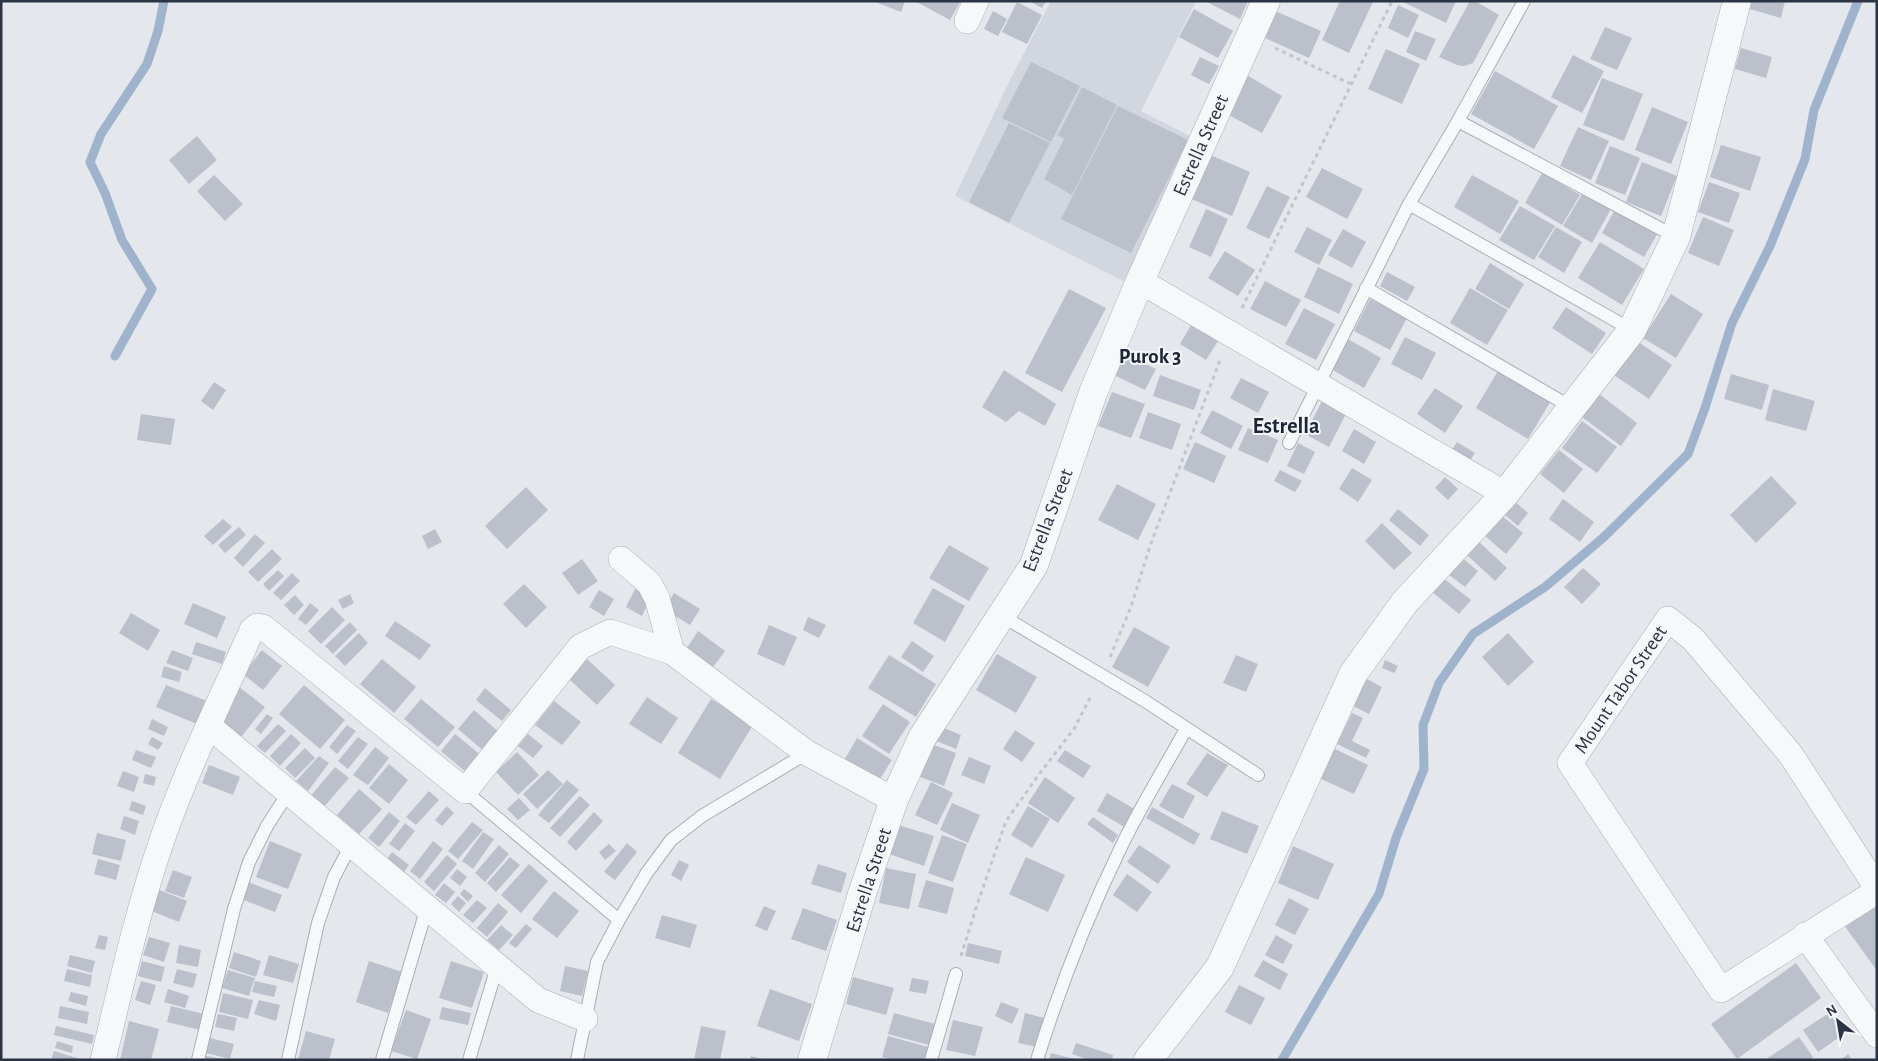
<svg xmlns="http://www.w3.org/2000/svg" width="1878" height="1061" font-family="'Alegreya Sans',sans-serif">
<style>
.built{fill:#d2d6de}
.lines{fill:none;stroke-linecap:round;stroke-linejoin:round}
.stream{stroke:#9fb4cc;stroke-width:9}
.building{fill:#bbc0ca}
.service-casing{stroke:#a9aeb7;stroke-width:14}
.minor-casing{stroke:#a9aeb7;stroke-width:26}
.tertiary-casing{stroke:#a9aeb7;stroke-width:29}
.path{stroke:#c2c5cb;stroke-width:3;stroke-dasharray:4 4;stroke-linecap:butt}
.service{stroke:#f7f8fa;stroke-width:12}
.minor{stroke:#f7f8fa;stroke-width:25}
.tertiary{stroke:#f7f8fa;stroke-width:28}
.labels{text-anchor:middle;stroke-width:4;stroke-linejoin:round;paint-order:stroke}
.street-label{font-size:20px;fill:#2b3445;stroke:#f4f6f9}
.neighbourhood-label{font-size:21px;font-weight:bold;fill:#1d2536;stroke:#f4f6f9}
.quarter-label{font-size:22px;font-weight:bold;fill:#1d2536;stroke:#f4f6f9}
</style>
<rect width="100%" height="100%" fill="#e4e7ec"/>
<!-- built -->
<path class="built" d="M1051 1H1196L1141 111 1192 137 1125 282 955 196 1009 82Z"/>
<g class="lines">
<!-- stream -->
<path class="stream" d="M115 356 152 289 122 240 105 193 90 162 101 134 147 64 158 31 164 1
M1282 1060 1379 894 1396 838 1424 769 1423 725 1439 683 1473 634 1545 587 1604 537 1688 454 1705 408 1732 323 1770 246 1805 159 1814 110 1858 1"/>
</g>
<!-- building -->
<path class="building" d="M879 1H905L901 12 878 3Z
M915 1H961L950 20Z
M1029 1H1046L1042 8Z
M1205 1H1248L1240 19Z
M1340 1 1373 2 1349 53 1322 40Z
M1401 1H1456L1446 23Z
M1470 1H1475L1499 15 1473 63 1464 66 1457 65 1439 57Z
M1745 1H1785L1781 18 1743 7Z
M1017 2 1042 15 1027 44 1002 32Z
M1398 5 1419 15 1408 38 1388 28Z
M1194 9 1233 31 1218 58 1179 37Z
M993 11 1007 19 998 36 984 29Z
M1275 11 1321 31 1309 58 1263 37Z
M1605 27 1632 38 1617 70 1590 59Z
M1415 31 1436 39 1426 61 1406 52Z
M1741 48 1772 57 1766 78 1735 69Z
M1386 49 1420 64 1402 104 1368 89Z
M1573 55 1604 71 1582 113 1551 97Z
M1200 57 1219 66 1209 84 1191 75Z
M1031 62 1080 86 1051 142 1002 118Z
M1495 71 1558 106 1534 149 1471 114Z
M1245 74 1282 96 1262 133 1223 112Z
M1602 78 1643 94 1624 141 1583 125Z
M1082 87 1117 105 1072 195 1044 179 1064 139 1058 135Z
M1118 106 1188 140 1131 253 1061 219Z
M1652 107 1688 122 1671 164 1635 150Z
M1009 123 1050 143 1009 223 969 202Z
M1578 127 1609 141 1591 180 1560 166Z
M197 136 217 160 189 184 169 160Z
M1721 145 1761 157 1750 191 1710 177Z
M1610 146 1640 158 1625 195 1595 183Z
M1208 154 1250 172 1232 216 1189 198Z
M1642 162 1677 176 1661 216 1626 202Z
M1322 168 1363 189 1347 219 1306 197Z
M1542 173 1580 195 1562 225 1525 203Z
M214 175 243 204 225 221 197 191Z
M1472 175 1519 201 1500 234 1454 207Z
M1709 182 1740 193 1729 223 1698 212Z
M1267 186 1290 197 1269 239 1246 228Z
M1584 191 1612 207 1592 243 1563 226Z
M1520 206 1555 226 1534 260 1499 240Z
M1617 206 1659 231 1644 257 1602 233Z
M1206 209 1228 219 1211 257 1189 247Z
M1703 217 1734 230 1719 266 1688 253Z
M1307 227 1332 240 1319 265 1294 252Z
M1556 227 1582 242 1564 273 1538 257Z
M1343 229 1366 242 1352 268 1328 255Z
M1600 242 1644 269 1622 305 1578 278Z
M1225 251 1255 270 1238 296 1208 278Z
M1490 263 1524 284 1509 309 1475 289Z
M1318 267 1353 284 1339 314 1304 297Z
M1387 272 1415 287 1407 301 1380 286Z
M1265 281 1301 300 1286 327 1250 309Z
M1470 288 1508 310 1487 345 1450 323Z
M1069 289 1106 308 1062 392 1025 373Z
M1671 294 1703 314 1676 358 1643 338Z
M1370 299 1407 318 1390 350 1354 331Z
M1566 307 1606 333 1592 354 1552 328Z
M1304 308 1335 324 1316 360 1285 344Z
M1191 325 1218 341 1206 360 1180 344Z
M1405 337 1436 353 1422 380 1391 364Z
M1348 339 1381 358 1364 388 1331 369Z
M1637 341 1672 365 1649 399 1614 375Z
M1122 353 1156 369 1145 390 1112 374Z
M1499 369 1552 399 1528 439 1476 408Z
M1004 370 1056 404 1045 426 1019 411 1006 422 982 407Z
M1731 374 1769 385 1762 410 1724 399Z
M1160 375 1201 390 1194 410 1153 396Z
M1241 378 1269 392 1258 413 1230 398Z
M214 382 226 390 213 410 201 401Z
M1435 388 1463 406 1445 433 1417 414Z
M1773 389 1815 401 1806 431 1765 420Z
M1112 392 1145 404 1131 438 1098 426Z
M1599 394 1637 423 1621 446 1582 417Z
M1322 401 1346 414 1329 447 1305 434Z
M1212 410 1243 426 1231 449 1200 433Z
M1148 412 1181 424 1172 450 1139 438Z
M141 414 175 419 171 445 137 440Z
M1582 421 1617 447 1597 473 1562 448Z
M1248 428 1278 440 1268 463 1238 450Z
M1354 429 1376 442 1364 464 1342 451Z
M1195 442 1226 456 1214 483 1183 469Z
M1457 442 1475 453 1469 462 1452 450Z
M1298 443 1315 452 1304 474 1287 466Z
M1559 450 1583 469 1564 493 1540 474Z
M1352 468 1372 480 1358 502 1339 489Z
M1280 470 1302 481 1295 492 1274 481Z
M1771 476 1797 503 1756 543 1730 515Z
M1445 477 1458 489 1448 500 1435 488Z
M1117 484 1156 504 1138 540 1098 520Z
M526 487 548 510 507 549 485 526Z
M1563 499 1594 522 1580 542 1549 519Z
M1514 501 1528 513 1518 526 1504 514Z
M1398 509 1429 535 1420 546 1389 520Z
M1501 515 1523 533 1506 554 1484 535Z
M223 519 232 527 213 545 204 536Z
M1382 523 1412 553 1394 570 1365 541Z
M239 527 246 535 225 553 218 545Z
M435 529 442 542 428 549 422 536Z
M255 534 265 543 243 567 234 558Z
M1477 540 1507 568 1495 581 1465 553Z
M949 545 989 568 969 601 929 578Z
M272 549 282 559 258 582 248 572Z
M1461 557 1478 571 1465 587 1448 574Z
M582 559 598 581 578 595 562 573Z
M1583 568 1601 584 1582 604 1564 587Z
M278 570 284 576 269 591 263 584Z
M292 573 300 581 281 600 273 593Z
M1443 578 1471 600 1459 614 1431 591Z
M524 584 547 607 526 628 503 604Z
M933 588 965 606 945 642 913 623Z
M635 589 651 597 642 616 626 607Z
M599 590 614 599 604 616 589 607Z
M674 593 700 609 690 625 664 609Z
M350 594 354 603 343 609 338 600Z
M295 595 304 605 294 615 284 605Z
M193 603 226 617 217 638 184 624Z
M310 603 319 610 306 625 298 619Z
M332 607 345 620 321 644 308 631Z
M131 613 160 630 148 651 119 633Z
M808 617 826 625 819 638 803 630Z
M395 621 431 645 420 660 385 636Z
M350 622 357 630 333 654 325 646Z
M769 625 797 637 784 666 757 654Z
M1134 627 1170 647 1148 687 1112 667Z
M698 631 725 651 711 670 685 651Z
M359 633 368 643 345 666 335 656Z
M1508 633 1534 662 1508 686 1482 657Z
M912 641 934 656 923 672 901 657Z
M196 642 226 652 222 664 192 654Z
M172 650 193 658 188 671 166 663Z
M262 650 282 666 263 690 243 674Z
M997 654 1037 677 1016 713 976 690Z
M889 655 936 684 916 717 868 688Z
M1236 655 1258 664 1246 692 1223 683Z
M382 659 416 687 394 713 360 684Z
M587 659 615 685 597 705 569 679Z
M1385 660 1398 666 1394 673 1382 668Z
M164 666 182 672 179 682 161 677Z
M1367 679 1382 687 1369 714 1353 706Z
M166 685 207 701 197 724 156 707Z
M304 685 345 720 320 749 279 714Z
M239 687 265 707 238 741 212 722Z
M485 688 511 710 502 721 476 700Z
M647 697 678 718 661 744 629 724Z
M421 699 455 727 438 747 404 719Z
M711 699 753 725 720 779 678 753Z
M554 701 581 722 562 745 535 725Z
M883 704 910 722 889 754 862 736Z
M474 710 500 733 485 752 458 729Z
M1352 713 1363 718 1352 741 1370 750 1366 758 1337 744Z
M267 714 273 718 261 734 255 729Z
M152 719 168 727 164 736 148 729Z
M278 724 286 731 265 753 257 746Z
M347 725 356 731 337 754 329 747Z
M939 726 961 735 956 749 934 740Z
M1015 730 1035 743 1022 762 1003 749Z
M291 734 301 743 280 766 270 756Z
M455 734 482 756 467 773 441 751Z
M528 734 543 746 533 758 518 746Z
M152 737 163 743 158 750 148 744Z
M358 737 368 744 348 769 338 761Z
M857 738 892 760 876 785 842 764Z
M931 744 956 753 944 786 918 776Z
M375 747 389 758 368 785 353 775Z
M305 748 315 758 295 778 285 768Z
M1333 748 1368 765 1354 794 1319 778Z
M136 750 156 757 151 768 132 760Z
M1065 750 1091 766 1083 778 1057 761Z
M517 752 539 775 518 795 496 772Z
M1207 753 1228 765 1207 797 1186 784Z
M319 756 329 763 308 791 296 781Z
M969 757 991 766 984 784 961 775Z
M389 764 408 780 389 804 369 788Z
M209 765 240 777 233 795 202 783Z
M335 767 349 778 323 808 310 797Z
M548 770 563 784 537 809 523 794Z
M123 771 139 777 134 792 117 786Z
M145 774 156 777 154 786 143 783Z
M1045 777 1075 798 1058 823 1028 803Z
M567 780 579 790 549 823 538 815Z
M931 782 953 793 937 825 915 815Z
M1172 784 1195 796 1183 819 1159 806Z
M359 789 382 809 359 834 337 815Z
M429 791 439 800 416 825 406 817Z
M1107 793 1138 811 1128 829 1097 811Z
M580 796 590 805 560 837 550 828Z
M519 798 530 810 518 820 507 809Z
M132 801 146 806 143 815 129 810Z
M952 803 980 815 968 843 940 830Z
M447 806 454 813 442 826 435 820Z
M1028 806 1050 819 1032 848 1011 835Z
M1152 807 1200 834 1194 845 1146 818Z
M1222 811 1259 826 1247 854 1210 839Z
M389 812 400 821 379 847 368 838Z
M594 812 603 821 576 851 567 842Z
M124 816 139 821 135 835 120 829Z
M1093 817 1118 835 1113 843 1087 824Z
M472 822 483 830 458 859 448 851Z
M405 823 415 831 399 851 389 844Z
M898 825 934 836 924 866 889 854Z
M483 832 494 839 473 869 462 861Z
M97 833 126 840 121 861 92 854Z
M942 835 967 844 953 882 928 873Z
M270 841 302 854 288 889 256 877Z
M433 841 443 849 420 879 410 871Z
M627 843 637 852 615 880 604 872Z
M609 844 616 851 605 860 599 852Z
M499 845 509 854 485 882 475 873Z
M1139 845 1171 866 1158 884 1127 862Z
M1293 846 1334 864 1318 900 1278 883Z
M392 852 409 865 402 875 385 862Z
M447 855 457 864 434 891 424 882Z
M510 857 520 865 496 892 487 883Z
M1026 857 1065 875 1048 912 1009 894Z
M98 859 120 865 116 880 94 874Z
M679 860 689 865 681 881 671 875Z
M529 864 548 881 521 913 501 895Z
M818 864 847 873 841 893 811 884Z
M886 868 916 874 909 909 879 903Z
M457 869 467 877 460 886 450 878Z
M173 870 192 877 184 898 165 891Z
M1127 874 1152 892 1137 912 1113 895Z
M926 880 954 888 947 914 918 907Z
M248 882 282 895 275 912 241 899Z
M444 883 455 892 446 903 435 895Z
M157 889 187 901 179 922 149 910Z
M464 889 473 896 468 902 460 894Z
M554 891 579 911 557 938 532 919Z
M458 896 466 903 459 912 451 904Z
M1289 898 1309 909 1295 935 1275 925Z
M477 900 487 908 473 923 463 915Z
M1877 902V967L1875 968 1844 925Z
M498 903 508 912 487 937 477 928Z
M764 906 776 911 767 931 755 926Z
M803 908 837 920 826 951 791 939Z
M662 915 697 925 690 948 655 938Z
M526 924 532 929 516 948 509 943Z
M501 925 513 935 499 950 487 940Z
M99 935 108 937 105 950 95 948Z
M1276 935 1293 945 1283 964 1265 955Z
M149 937 170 943 164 962 143 955Z
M968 943 1002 951 999 964 965 956Z
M179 945 201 950 198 967 176 963Z
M234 952 261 961 256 977 229 968Z
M70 955 95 961 92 973 67 966Z
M269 955 299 964 293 983 263 975Z
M1263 960 1288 974 1280 990 1254 976Z
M142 961 165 967 161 982 138 976Z
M369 961 402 972 388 1013 356 1002Z
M451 961 484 972 472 1008 439 998Z
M1796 963 1821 998 1737 1059 1711 1024Z
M565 966 588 971 582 996 560 991Z
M67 969 92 975 90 987 64 981Z
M177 969 197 974 193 988 173 983Z
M228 970 255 978 249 996 222 988Z
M853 977 894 988 886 1015 846 1004Z
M912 978 929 981 926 994 909 991Z
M141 981 156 985 150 1005 135 1000Z
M255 981 277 986 274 997 252 992Z
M1239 985 1265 998 1251 1025 1225 1012Z
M168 989 189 996 185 1008 164 1002Z
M770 989 812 1004 799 1041 757 1026Z
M71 992 88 996 86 1006 68 1001Z
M223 993 253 1000 248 1019 219 1012Z
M259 1000 280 1005 276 1021 254 1014Z
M1001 1002 1019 1009 1012 1024 995 1016Z
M60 1006 89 1012 87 1024 58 1018Z
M171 1006 204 1014 200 1030 167 1022Z
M442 1007 471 1013 468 1025 439 1019Z
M406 1010 431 1019 417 1059 391 1051Z
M894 1013 935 1024 929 1045 888 1034Z
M1025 1013 1044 1018 1037 1047 1018 1043Z
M1829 1013 1844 1034 1818 1052 1803 1030Z
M218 1014 237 1018 234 1031 215 1027Z
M953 1020 983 1027 975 1056 946 1050Z
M129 1021 159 1029 151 1060H120Z
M56 1026 94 1035 92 1044 54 1035Z
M701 1026 726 1031 720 1060H694Z
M306 1031 335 1039 329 1060H298Z
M888 1036 928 1047 925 1060H893L882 1057Z
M1799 1037 1813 1057 1810 1060H1765Z
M210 1038 234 1044 230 1059 206 1053Z
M57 1041 73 1046 72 1053 55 1048Z
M1076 1043 1113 1055 1112 1060H1089L1072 1054Z
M54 1051 80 1059V1060H51Z
M1051 1053 1074 1059V1060H1049Z
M1848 1054 1852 1060H1841Z
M202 1055 222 1059V1060H201Z
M751 1056 762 1059V1060H750Z"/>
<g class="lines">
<!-- service casing -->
<g class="service-casing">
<path id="service" d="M1458 121 1676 237
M1409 204 1632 330
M1366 288 1571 407
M1289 443 1409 204 1458 121 1524 1
M1002 616 1145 701 1258 775
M465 791 619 920
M198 1060 234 909 249 862 267 826 288 793
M288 1060 318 923 334 877 351 845
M382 1060 427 907
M469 1060 497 967
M577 1060 597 962 619 920 646 874 671 840 702 816 807 753
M931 1060 956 974
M1037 1060C1060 986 1088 915 1122 845 1141 806 1165 767 1186 729"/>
</g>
<!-- minor casing -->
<g class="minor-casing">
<path id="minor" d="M967 21 976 1
M1140 281 1505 494
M621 559 649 583 657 598 672 652
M209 726 538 1000 585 1019
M1877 888 1791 755 1693 639 1668 619 1570 763 1721 990 1877 891
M1805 935 1877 1035
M103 1060C121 986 137 912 162 840 187 768 221 699 252 630L257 626 263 627 465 791 580 647 610 632 672 652 807 753 894 800"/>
</g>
<!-- tertiary casing -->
<g class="tertiary-casing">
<path id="tertiary" d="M812 1060 862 894 894 800 922 738 1034 565 1093 393 1140 281 1266 1
M1148 1060 1220 967 1353 674 1405 602 1505 494 1632 330 1676 237 1737 1"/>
</g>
<!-- path -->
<path class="path" d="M1275 48 1351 84
M1242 308 1392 1
M1110 657 1131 607 1150 546 1220 360
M961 956 975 911 1006 821 1040 773 1074 729 1092 694"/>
<!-- service -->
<use href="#service" class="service"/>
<!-- minor -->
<use href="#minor" class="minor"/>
<!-- tertiary -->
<use href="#tertiary" class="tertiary"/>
</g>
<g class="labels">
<!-- street labels -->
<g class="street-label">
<text transform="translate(1200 145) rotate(-66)" y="7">Estrella Street</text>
<text transform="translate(1047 520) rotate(-69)" y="7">Estrella Street</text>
<text transform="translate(1620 689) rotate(-56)" y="7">Mount Tabor Street</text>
<text transform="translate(868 880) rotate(-72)" y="7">Estrella Street</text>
</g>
<!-- neighbourhood labels -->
<g class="neighbourhood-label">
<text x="1150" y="363">Purok 3</text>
</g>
<!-- quarter labels -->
<g class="quarter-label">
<text x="1286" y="433">Estrella</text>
</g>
</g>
<!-- border -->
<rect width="1878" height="1061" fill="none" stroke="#2b3445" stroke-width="5"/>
<!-- north arrow -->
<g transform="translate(1838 1021) rotate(329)" stroke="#f4f6f9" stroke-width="4" paint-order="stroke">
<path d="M0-4L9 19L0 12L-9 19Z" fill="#2b3445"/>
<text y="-8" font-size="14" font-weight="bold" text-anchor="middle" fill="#2b3445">N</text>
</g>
</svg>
